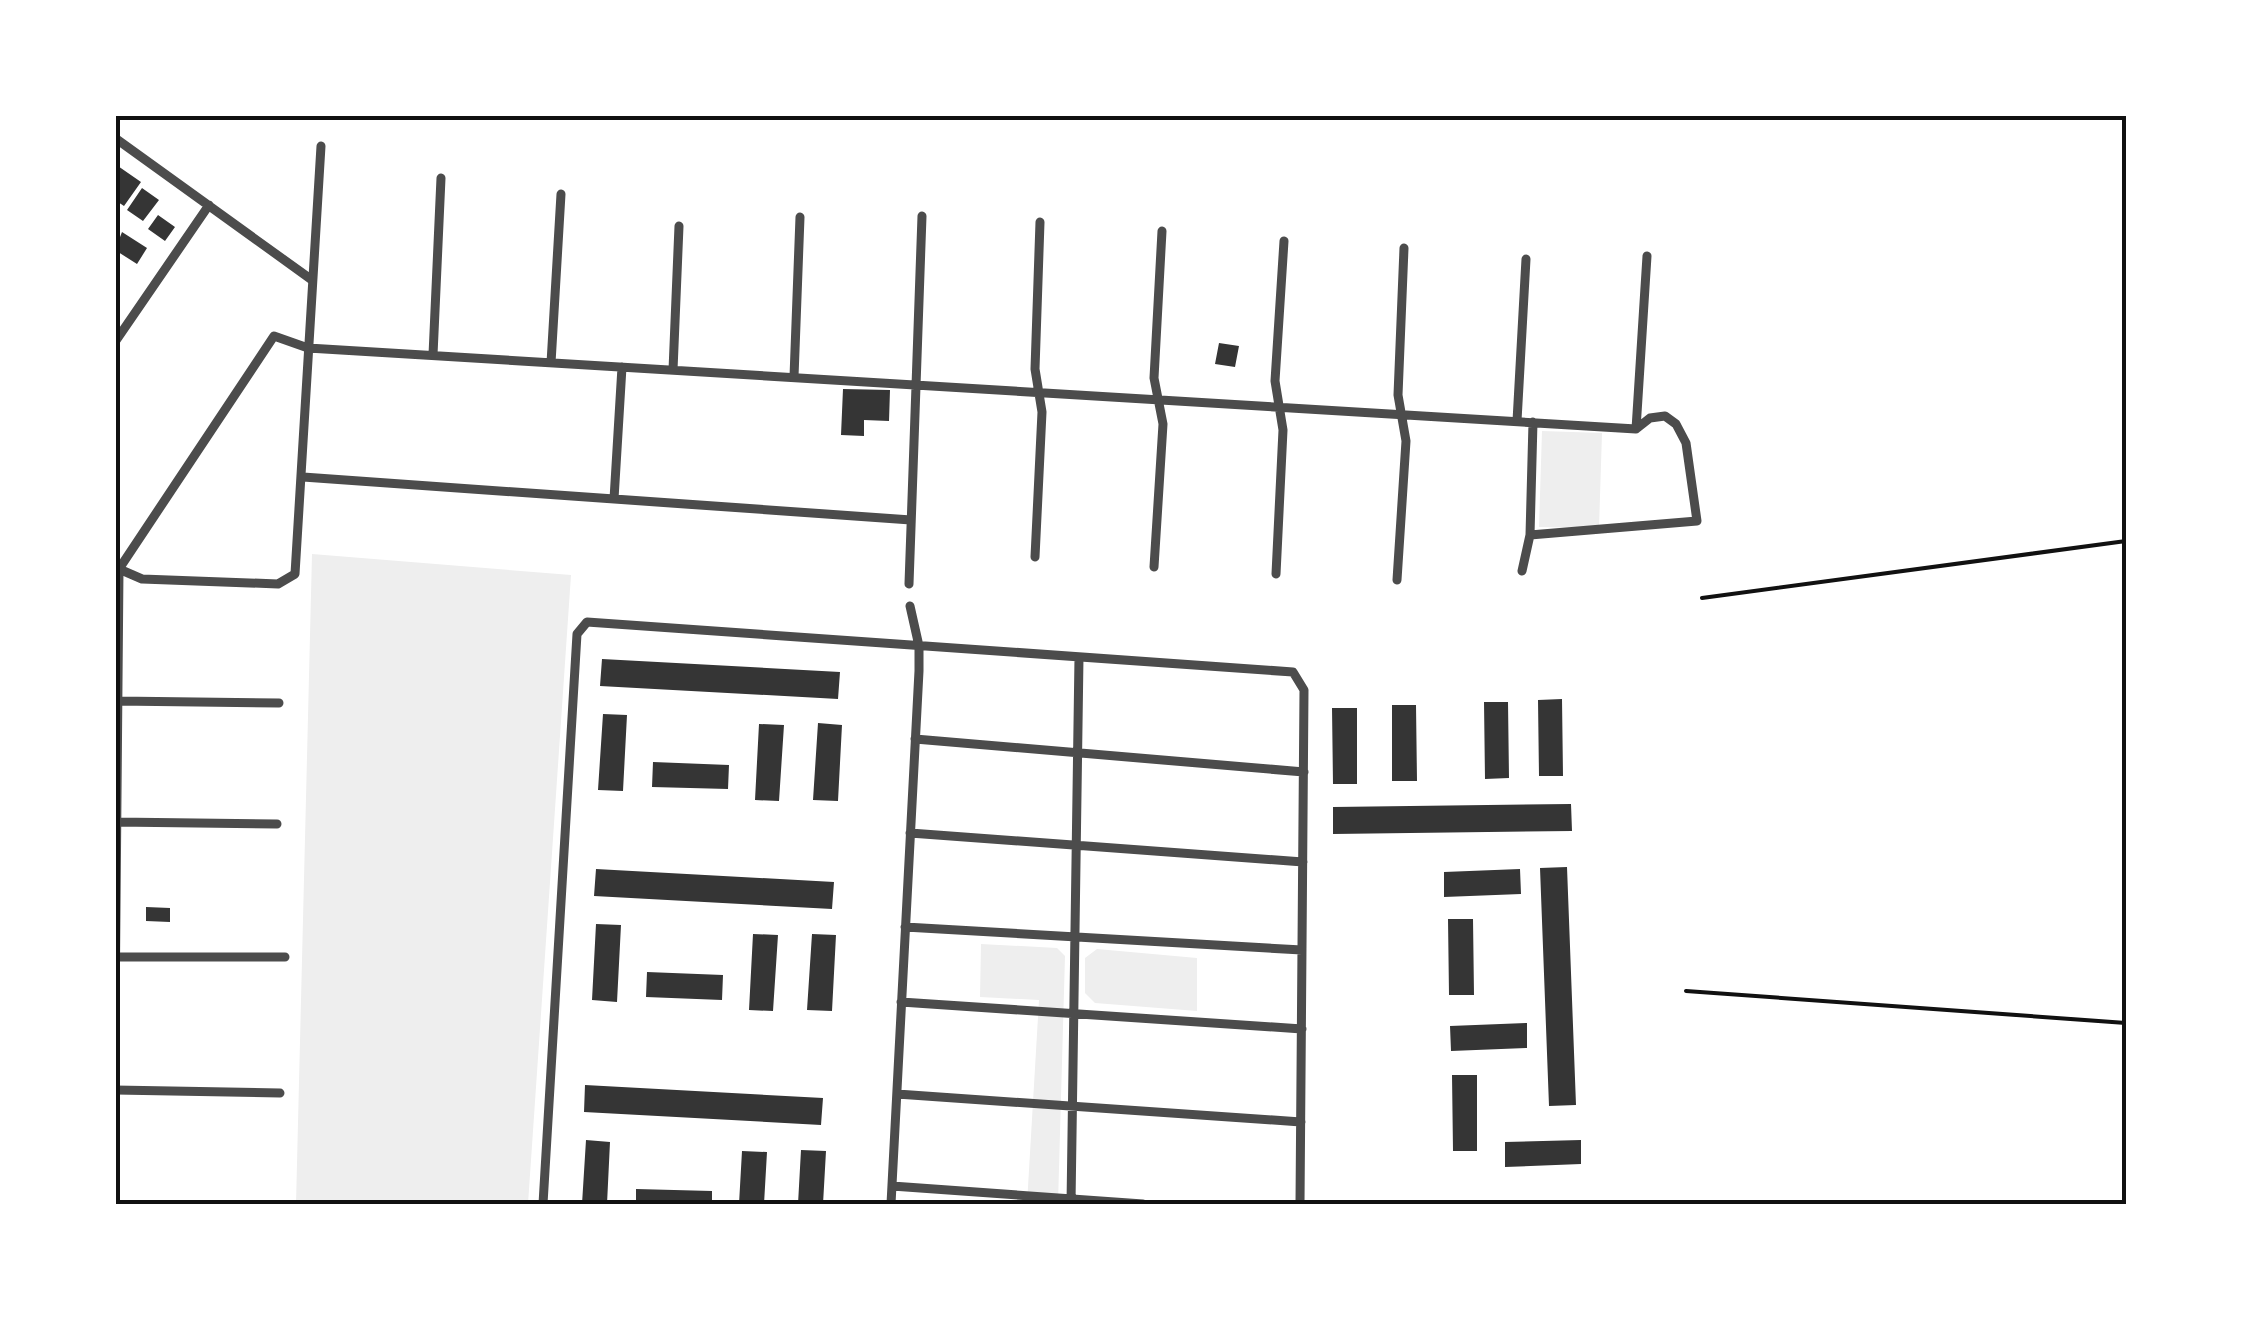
<svg xmlns="http://www.w3.org/2000/svg" width="2241" height="1319" font-family="Overpass,sans-serif">
<style>
.green{fill:#eee}
.building{fill:#353535}
.lines{fill:none;stroke-linecap:round;stroke-linejoin:round}
.path{stroke:#111;stroke-width:4}
.minor{stroke:#4c4c4c;stroke-width:9}
.neatline{fill:none;stroke:#111;stroke-width:4}
</style>
<rect width="100%" height="100%" fill="#fff"/>
<!-- green -->
<path class="green" d="M1542 431 1602 433 1599 528 1539 527Z
M312 554 571 575 528 1204H296Z
M981 944 1057 948 1065 956 1058 1204H1027L1039 1000 980 997Z
M1097 949 1197 958V1011L1095 1003 1085 993V958Z"/>
<!-- building -->
<path class="building" d="M115 164 141 182 124 206 115 200Z
M142 188 159 200 143 221 127 210Z
M158 215 175 227 165 241 148 229Z
M122 232 147 248 137 264 115 250Z
M1219 343 1239 346 1235 367 1215 364Z
M843 389 890 390 889 421 864 420V436L841 435Z
M602 659 840 672 838 699 600 686Z
M1562 699 1563 776H1539L1538 700Z
M1484 702H1508L1509 778 1485 779Z
M1392 705H1416L1417 781H1392Z
M1332 708H1357V784H1333Z
M603 714 627 715 623 791 598 790Z
M818 723 842 725 838 801 813 800Z
M759 724 784 725 779 801 755 800Z
M653 762 729 765 728 789 652 787Z
M1571 804 1572 831 1333 834V807Z
M1567 867 1576 1105 1549 1106 1540 868Z
M596 869 834 882 832 909 594 896Z
M1520 869 1521 894 1444 897V872Z
M146 907 170 908V922L146 921Z
M1448 919H1473L1474 995H1449Z
M596 924 621 925 617 1002 592 1000Z
M753 934 778 935 773 1011 749 1010Z
M812 934 836 935 832 1011 807 1010Z
M647 972 723 975 722 1000 646 997Z
M1527 1023V1048L1451 1051 1450 1026Z
M1452 1075H1477V1151H1453Z
M585 1085 823 1098 821 1125 584 1112Z
M586 1140 610 1142 607 1204H582Z
M1581 1140V1164L1505 1167V1142Z
M801 1150 826 1151 823 1204H798Z
M742 1151 767 1152 764 1204H739Z
M636 1189 712 1191V1204H636Z"/>
<g class="lines">
<!-- path -->
<path class="path" d="M1702 598 2126 541
M1686 991 2126 1023"/>
<!-- minor -->
<path class="minor" d="M115 138 312 280
M115 342 209 205
M433 355 441 178
M551 363 561 194
M673 370 679 226
M794 377 800 217
M1517 421 1526 259
M1636 429 1647 256
M303 477 911 520
M614 499 622 367
M1530 535 1697 521 1686 443 1676 424 1665 416 1650 418 1636 429
M1035 557 1042 412 1035 369 1040 222
M1154 567 1163 424 1154 378 1162 231
M1522 571 1530 535 1533 422
M1276 574 1283 430 1275 381 1284 241
M115 575 274 336 308 348 1636 429
M1397 580 1406 441 1398 395 1404 248
M909 584 922 216
M117 701 279 703
M915 739 1304 772
M116 822 277 824
M910 833 1303 862
M905 927 1302 950
M115 957H285
M901 1002 1302 1029
M115 1020 119 569 142 579 278 584 295 574 321 146
M115 1090 280 1093
M897 1094 1301 1122
M892 1186 1143 1204
M543 1204 577 634 587 622 1293 672 1304 690 1300 1204
M891 1204 919 671V646L910 606
M1071 1204 1079 657"/>
</g>
<!-- border -->
<rect width="2241" height="1319" fill="none" stroke="#ffffff" stroke-width="235"/>
<rect x="118" y="118" width="2006" height="1084" class="neatline"/>
</svg>
